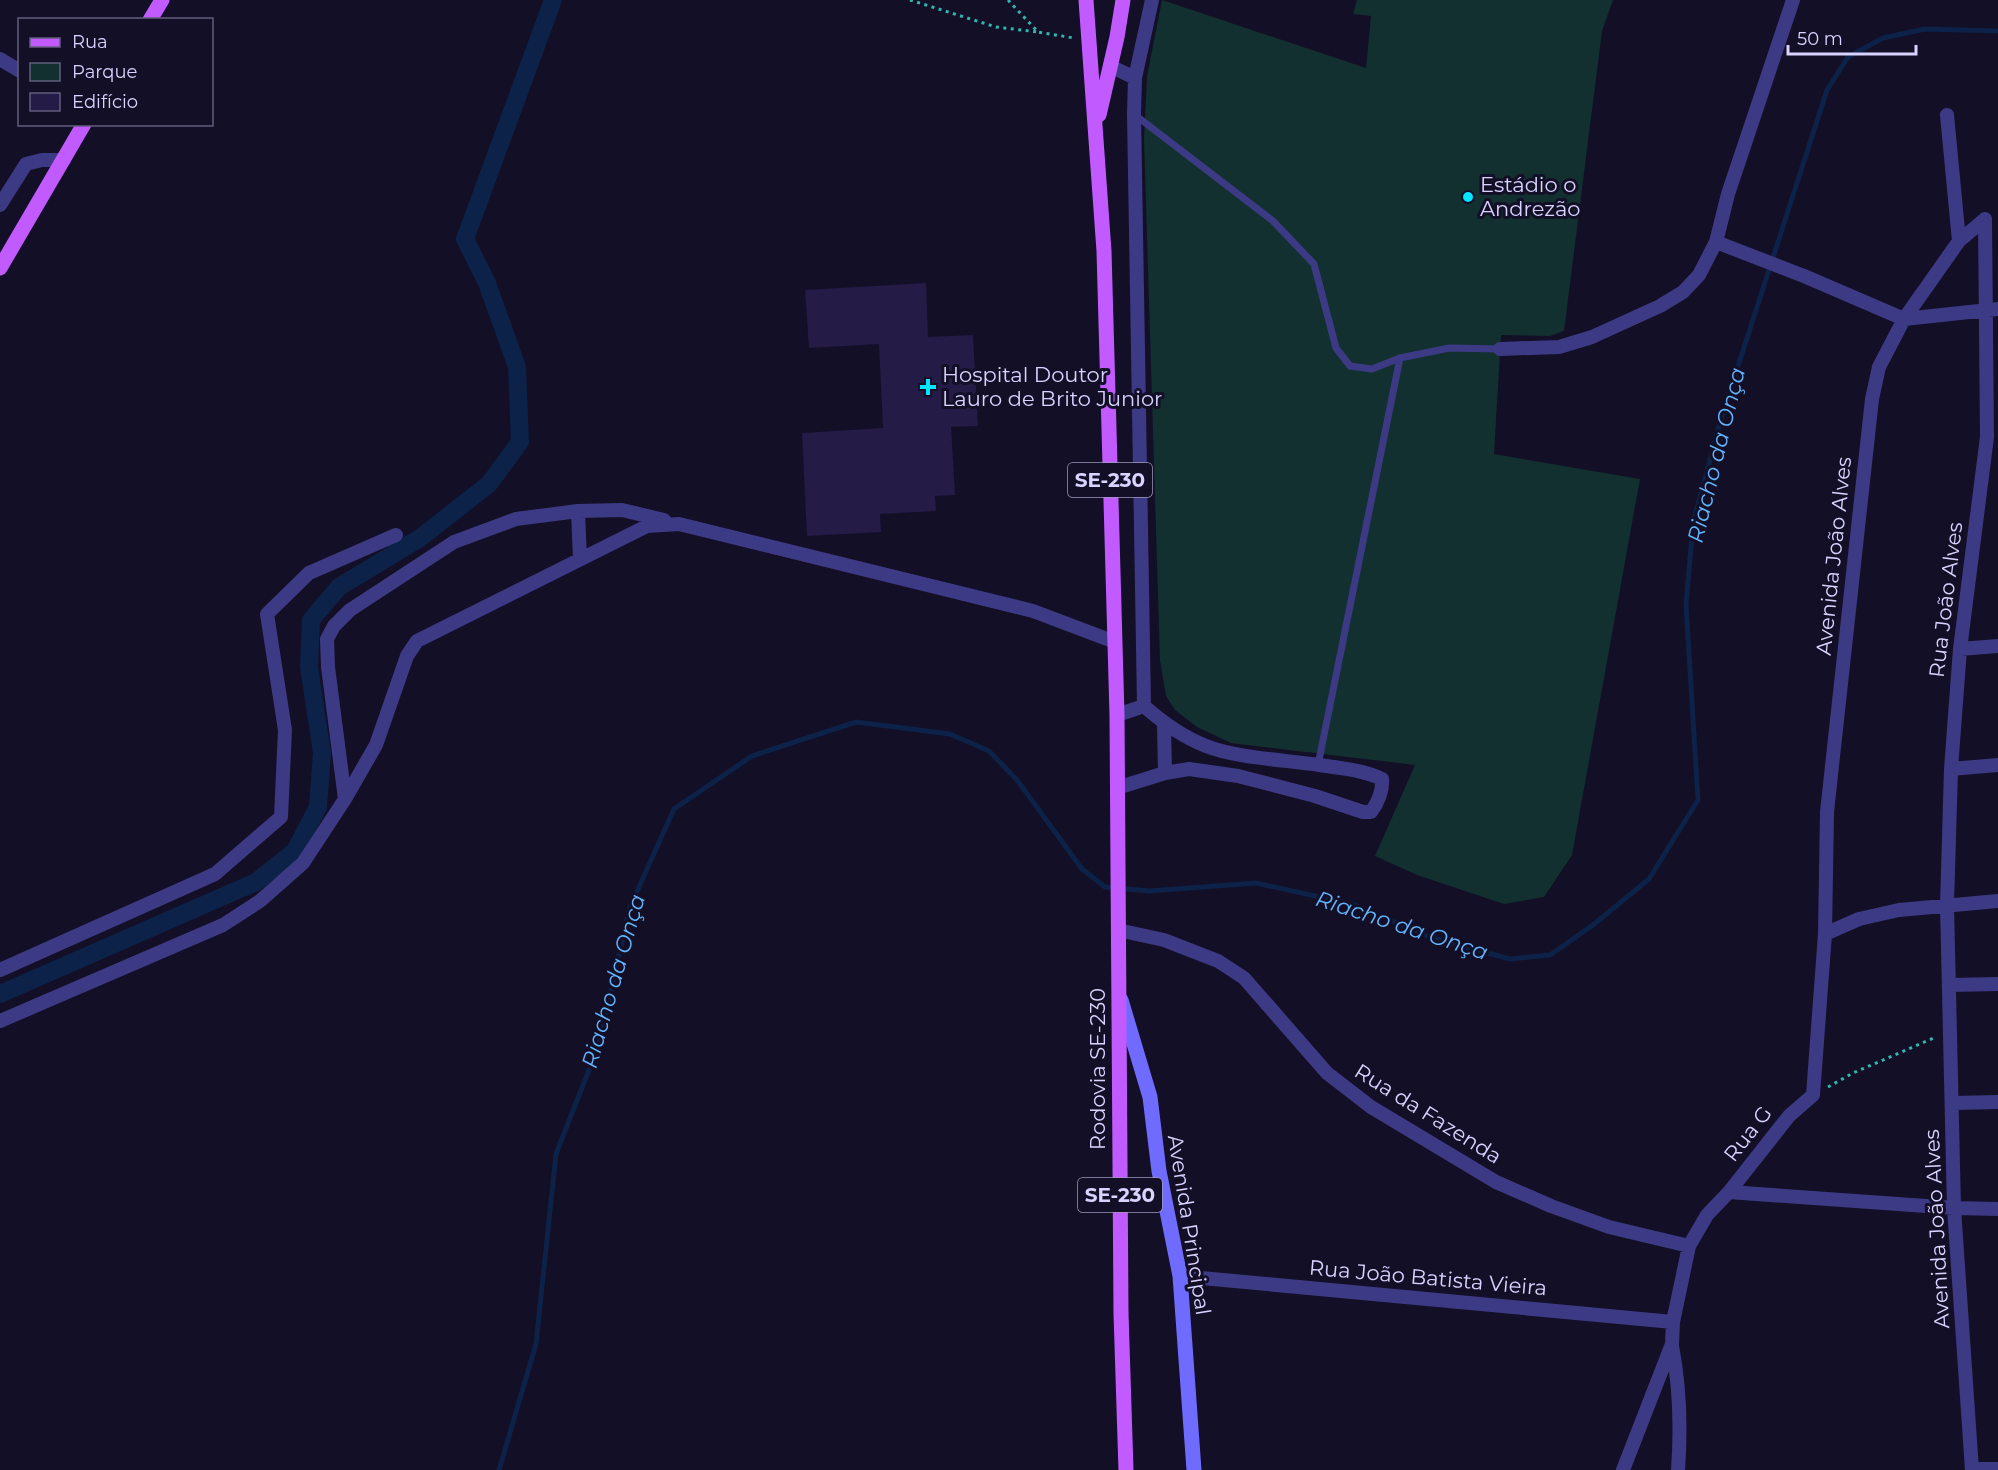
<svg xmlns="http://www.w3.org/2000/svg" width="1998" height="1470" font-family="Montserrat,sans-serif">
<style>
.green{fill:#12302f}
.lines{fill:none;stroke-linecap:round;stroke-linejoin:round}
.stream{stroke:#0c2248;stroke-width:5}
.canal{stroke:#0c2248;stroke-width:18}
.building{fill:#241b47}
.path{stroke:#2fb8b0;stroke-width:3;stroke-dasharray:3 4.5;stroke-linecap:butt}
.lane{stroke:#3d3a85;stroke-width:7}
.street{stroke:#3d3a85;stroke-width:14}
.secondary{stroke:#6f6bff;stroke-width:15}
.primary{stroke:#c25bff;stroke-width:15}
.poi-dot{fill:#00e5ff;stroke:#130f26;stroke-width:2}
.labels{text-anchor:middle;stroke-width:6;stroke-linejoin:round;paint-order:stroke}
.shield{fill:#130f26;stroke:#9e99be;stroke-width:1.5}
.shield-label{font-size:20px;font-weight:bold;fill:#d9d4ff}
.poi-label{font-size:21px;fill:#d9d4ff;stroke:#130f26;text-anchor:start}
.street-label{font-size:21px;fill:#d9d4ff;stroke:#130f26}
.water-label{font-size:22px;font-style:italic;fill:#62b6ff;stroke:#130f26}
</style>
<rect width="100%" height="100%" fill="#130f26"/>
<!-- green -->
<path class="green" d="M1162 0 1366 68 1371 16 1353 14 1357 0H1613L1602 31 1564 331 1550 336 1501 335 1494 454 1640 479 1572 855 1544 897 1504 904 1417 875 1375 856 1415 765 1231 743 1197 727 1175 710 1166 696 1160 660 1144 139 1147 76Z"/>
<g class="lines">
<!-- stream -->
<path class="stream" d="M499 1470 536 1344 556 1154 598 1047 630 907 674 809 752 756 856 722 950 734 989 751 1017 780 1082 869 1105 887 1149 891 1256 883 1352 904 1432 938 1510 959 1550 955 1593 925 1649 879 1698 800 1686 605 1693 523 1721 419 1827 90 1848 57 1883 38 1925 29 1998 31"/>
<!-- canal -->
<path class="canal" d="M0 994 256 882 295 851 318 807 322 753 309 667 311 620 339 587 420 538 489 484 520 442 517 367 487 283 465 239 553 0"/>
</g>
<!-- building -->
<path class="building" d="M926 283 928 337 973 335 978 426 951 427 955 495 935 496 936 511 880 514 881 532 807 536 802 433 883 428 879 344 809 348 805 290Z"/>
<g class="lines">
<!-- path -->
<path class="path" d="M910 0 996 27 1038 32
M1008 0 1038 32 1074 38
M1828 1087 1853 1073 1936 1037"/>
<!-- lane -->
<path class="lane" d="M1135 115 1273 221 1314 264 1336 348 1350 366 1372 369 1400 358 1449 348 1500 349
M1318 765 1400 358"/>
<!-- street -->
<path class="street" d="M0 59 20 71
M1110 66 1135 78
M1947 115 1959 241
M0 205 26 164 42 160H64
M1716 242 1804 276 1904 319 1998 309
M1500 349 1559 347 1592 337 1660 306 1683 292 1699 275 1716 242 1728 194 1793 0
M578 511 580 559
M1960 649 1998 646
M1144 706 1134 114 1135 78 1152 0
M1164 724 1165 773
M1951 769 1998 765
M1117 788 1165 773 1189 769 1238 776 1315 796 1363 812H1371C1378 803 1383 790 1382 779 1363 770 1340 768 1319 765 1286 760 1236 758 1206 746 1183 737 1162 722 1144 706L1117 715
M345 799 328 667 327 639 334 626 350 610 454 542 516 519 578 511 622 510 664 520
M1118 930 1164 940 1218 961 1244 978 1327 1073 1371 1107 1496 1182 1551 1206 1609 1227 1689 1246
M1825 934 1827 812 1872 399 1879 367 1904 319 1959 241 1985 219
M0 970 215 874 281 817 285 730 267 614 309 573 396 535
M1949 985 1998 984
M0 1021 223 925 260 901 303 863 345 799 376 745 407 656 417 641 647 526 679 524 1033 611 1115 642
M1953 1103 1998 1102
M1729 1192 1954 1208 1998 1209
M1180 1276 1673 1322
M1672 1346C1680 1387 1681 1428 1678 1470
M1972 1469H1998
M1623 1470 1672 1344 1673 1322 1689 1246 1707 1215 1729 1192 1789 1116 1813 1095 1825 934 1859 919 1899 910 1998 901
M1972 1470 1954 1208 1947 905 1951 769 1960 649 1987 437 1985 219"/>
<!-- secondary -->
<path class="secondary" d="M1121 1000 1150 1097 1159 1171 1180 1276 1194 1470"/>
<!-- primary -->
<path class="primary" d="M1086 0 1104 251 1117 715 1121 1313 1126 1470
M150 20 162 0
M1099 115 1117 37 1123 0
M0 268 84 124"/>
</g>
<!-- markers -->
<g class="poi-dot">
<circle cx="1468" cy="197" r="6"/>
<path d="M925 378h6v6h6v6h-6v6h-6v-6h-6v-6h6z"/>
</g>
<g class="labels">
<!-- shield labels -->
<g class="shield">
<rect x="1068" y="463" width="84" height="34" rx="4.5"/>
<rect x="1078" y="1178" width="84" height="34" rx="4.5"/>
</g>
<g class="shield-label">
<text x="1110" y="487">SE-230</text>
<text x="1120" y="1202">SE-230</text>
</g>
<!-- poi labels -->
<g class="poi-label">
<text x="1480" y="192">Estádio o<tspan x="1480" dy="24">Andrezão</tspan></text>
<text x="942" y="382">Hospital Doutor<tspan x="942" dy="24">Lauro de Brito Junior</tspan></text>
</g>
<!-- street labels -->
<g class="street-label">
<text transform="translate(1834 556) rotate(-84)" y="7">Avenida João Alves</text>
<text transform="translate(1946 600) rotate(-83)" y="7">Rua João Alves</text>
<text transform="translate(1098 1069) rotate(-90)" y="7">Rodovia SE-230</text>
<text transform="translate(1428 1114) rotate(32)" y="7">Rua da Fazenda</text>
<text transform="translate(1748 1134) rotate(-52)" y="7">Rua G</text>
<text transform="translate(1189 1225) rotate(81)" y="7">Avenida Principal</text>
<text transform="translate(1937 1229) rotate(-93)" y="7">Avenida João Alves</text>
<text transform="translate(1428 1278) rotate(5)" y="7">Rua João Batista Vieira</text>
</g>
<!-- water labels -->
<g class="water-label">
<text transform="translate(1716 455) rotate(-76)" y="8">Riacho da Onça</text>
<text transform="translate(1402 925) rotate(18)" y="8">Riacho da Onça</text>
<text transform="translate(613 981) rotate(-74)" y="8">Riacho da Onça</text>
</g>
</g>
<!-- legend -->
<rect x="18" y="18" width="195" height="108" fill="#130f26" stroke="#625e7d" stroke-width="1.5"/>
<rect x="30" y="38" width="30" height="9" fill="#c25bff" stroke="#625e7d" stroke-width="1.5"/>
<text x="72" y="48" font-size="18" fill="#d9d4ff">Rua</text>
<rect x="30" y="63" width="30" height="18" fill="#12302f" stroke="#625e7d" stroke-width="1.5"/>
<text x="72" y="78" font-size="18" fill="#d9d4ff">Parque</text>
<rect x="30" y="93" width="30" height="18" fill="#241b47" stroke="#625e7d" stroke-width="1.5"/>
<text x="72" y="108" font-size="18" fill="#d9d4ff">Edifício</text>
<!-- scale -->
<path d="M1788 45v9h128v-9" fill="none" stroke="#d9d4ff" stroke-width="3"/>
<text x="1797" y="45" font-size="18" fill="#d9d4ff" stroke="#130f26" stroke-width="4.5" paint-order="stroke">50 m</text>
</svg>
